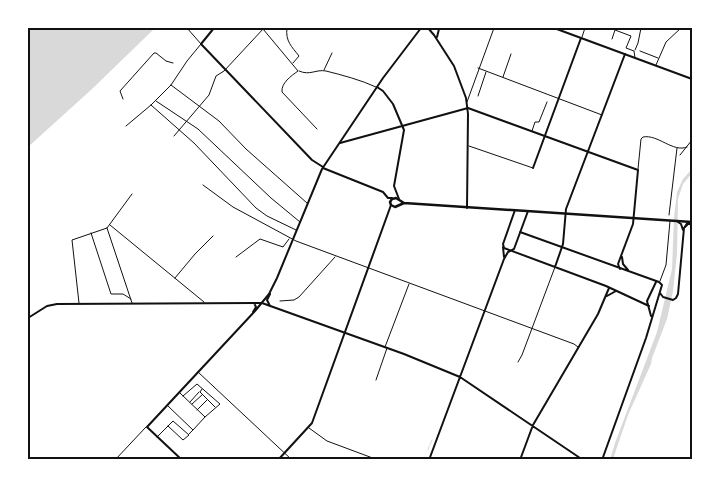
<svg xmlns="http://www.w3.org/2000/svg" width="720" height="487" font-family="'Playfair Display',serif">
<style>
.water{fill:#d9d9d9}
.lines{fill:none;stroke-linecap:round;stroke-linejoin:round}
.stream{stroke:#d9d9d9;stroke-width:1}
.minor{stroke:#111;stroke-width:1}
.tertiary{stroke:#111;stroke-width:2}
.secondary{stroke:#111;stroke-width:2}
.primary{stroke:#111;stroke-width:2.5}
.neatline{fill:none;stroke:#111;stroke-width:2}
</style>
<rect width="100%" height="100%" fill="#fff"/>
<!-- water -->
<path class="water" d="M28 28H155L92 89 28 147Z
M692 169V173L683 184 678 199 677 254 673 291 667 319 652 358 651 364 628 415 613 459 610 460 615 443 657 332 672 269 674 218 677 192 683 179Z"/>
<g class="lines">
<!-- stream -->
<path class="stream" d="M430 445 432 440
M428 450 429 446"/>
<!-- minor -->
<path class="minor" d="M287 28C285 41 292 47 299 56L293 63
M263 29 298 71C291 76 281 83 282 92L317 129
M582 37 585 28
M612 39 615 30 631 36 626 48 634 51 635 58
M635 50 638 43 641 28
M640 51 658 58
M656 65 666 42 681 28
M478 68 602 115
M324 70 332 53
M299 71C310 76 316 69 326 71 342 75 361 80 376 87
M503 77 511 54
M171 85 219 121 246 149 307 203
M478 96 486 72
M123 99 120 91 154 53H156L166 61 173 63
M156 101 198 129 271 198 300 222
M467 102 494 28
M151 105 194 143 256 208 267 216 296 230
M126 126 151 105 171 85 187 61 201 44 187 28
M532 131 535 122H539L547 102
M174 136 209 95 216 76 224 71 264 28
M469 146 533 168
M680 155 692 140
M638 169 641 139 643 137C658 134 673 153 687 147
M203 185 233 207 296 241 574 344 578 347
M669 215 677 148
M110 225 204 302
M107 228 132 303
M91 233 111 294H123L131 299
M236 257 260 239 283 247 289 239
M175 278 195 254 213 236
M660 281 666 265 670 221
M280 301 294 300 299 297 335 257
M79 303 72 240 107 228 132 194
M385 347 409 284
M518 362 522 355 555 267
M198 372 292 460
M376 380 387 348
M202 389 200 392 215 407
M180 393 205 417 193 430
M183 396 197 384 220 404 205 417
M190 402 199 392
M192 404 202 395
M168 406 193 430 189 434
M197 410 207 400
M309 428 327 441 378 460
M157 437 173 421 189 435 183 440 168 426
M115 460 146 427"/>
<!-- tertiary -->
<path class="tertiary" d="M214 28 201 44 312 160 323 167
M377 87 383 91 393 104 404 130 394 186 399 199
M340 143 468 108 638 170 633 224 618 264 620 269
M533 168 581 38
M515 210 503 244 504 248 606 286 649 306
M678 222 681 224 683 230
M685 227 688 224H692
M520 232 659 282 662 285 646 338 602 460
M503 247 504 257
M622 257 623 264 628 270
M555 267 563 244 566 209 625 54
M660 293 663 297 673 300 676 298 678 294 684 228 688 222
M270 294 267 300 270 306
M607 296 616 291
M253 312 256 307 254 303
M651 316 647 301 656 282
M28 318 47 306 57 304 262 303 404 354 460 377 583 460
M429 460 504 259 508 252 514 249 528 211
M520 460 533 425 598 314 609 288"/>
<!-- secondary -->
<path class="secondary" d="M428 28 434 35 454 66 466 98 468 114 467 208
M433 28H437
M554 28 692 79
M437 37 439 29
M323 168 383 192 388 198H392
M182 460 147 427 255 311 269 294 277 278 322 169 383 78 421 28
M278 460 312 423 391 205"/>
<!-- primary -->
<path class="primary" d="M404 203 396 198 392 199 390 202 391 205 395 207 404 203 692 222"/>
</g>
<!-- border -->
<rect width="720" height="487" fill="none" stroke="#ffffff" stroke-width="58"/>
<rect x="29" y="29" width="662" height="429" class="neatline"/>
</svg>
